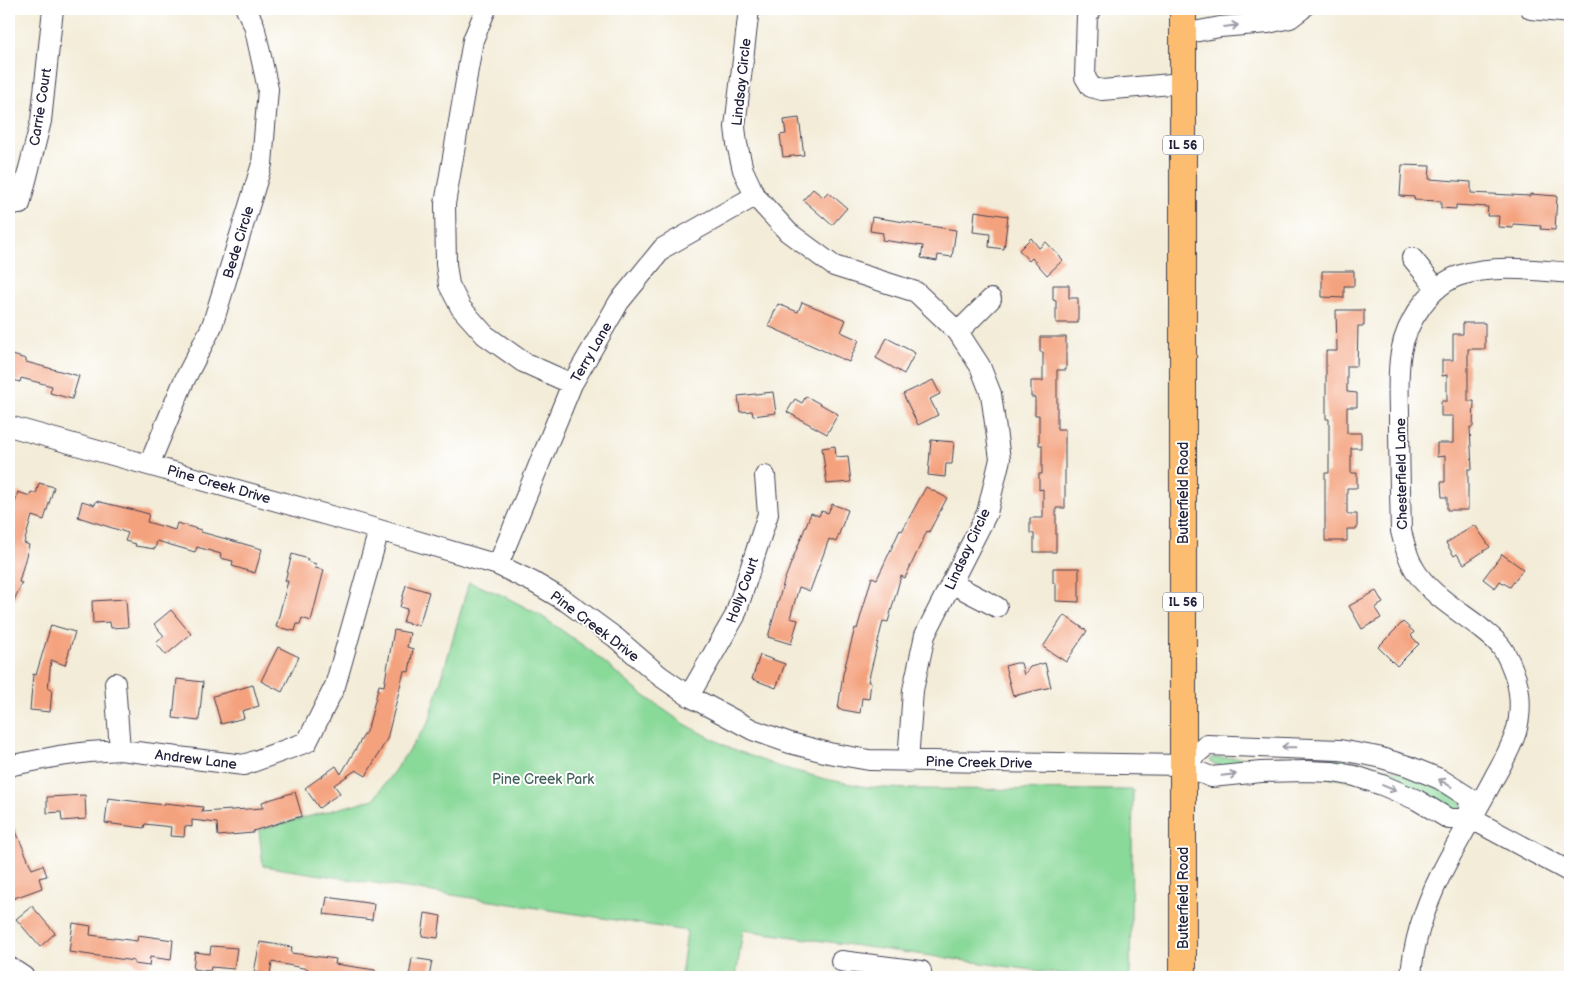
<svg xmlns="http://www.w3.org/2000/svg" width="1579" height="986" font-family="'Balsamiq Sans',sans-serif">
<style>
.green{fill:#89d999;stroke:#567e6a}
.building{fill:#f4a27e}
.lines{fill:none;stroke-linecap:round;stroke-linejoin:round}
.minor-casing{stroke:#414053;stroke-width:22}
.major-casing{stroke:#414053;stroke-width:28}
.minor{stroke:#fff;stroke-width:20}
.major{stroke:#fcbd6f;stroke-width:26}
.oneway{stroke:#9c9ca7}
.labels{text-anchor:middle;stroke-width:4;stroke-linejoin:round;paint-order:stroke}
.shield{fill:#fff;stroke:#646476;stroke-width:1}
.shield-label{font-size:12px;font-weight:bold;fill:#22223b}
.street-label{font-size:14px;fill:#22223b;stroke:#fff}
.park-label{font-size:14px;fill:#46625c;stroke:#fff}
</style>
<rect width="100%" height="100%" fill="#fff"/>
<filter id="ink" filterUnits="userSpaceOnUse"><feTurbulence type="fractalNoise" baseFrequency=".02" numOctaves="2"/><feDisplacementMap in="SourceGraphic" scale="10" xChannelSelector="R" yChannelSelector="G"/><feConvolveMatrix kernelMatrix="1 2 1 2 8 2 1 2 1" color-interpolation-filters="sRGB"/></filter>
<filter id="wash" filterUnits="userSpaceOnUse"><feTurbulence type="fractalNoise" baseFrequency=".0096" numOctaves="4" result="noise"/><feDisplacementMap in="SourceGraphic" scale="20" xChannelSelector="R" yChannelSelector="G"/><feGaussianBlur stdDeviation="1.12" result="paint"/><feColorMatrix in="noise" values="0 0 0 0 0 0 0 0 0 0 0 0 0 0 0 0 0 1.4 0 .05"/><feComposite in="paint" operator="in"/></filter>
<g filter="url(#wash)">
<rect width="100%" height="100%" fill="#f3ecd8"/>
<!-- green -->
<path class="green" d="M469 582 504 596 540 615 591 651 639 692 683 723 730 748 777 766 825 779 867 787 910 789 1133 790 1130 977H1083L743 930 736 977H681L687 931 263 866 259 830 374 799 429 722Z
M1329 756 1412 774 1462 801 1460 814 1403 786 1222 766 1214 764 1210 760 1212 758H1216Z"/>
<g id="blocks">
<!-- building -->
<path class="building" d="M799 118 804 155 783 157 780 135 786 134 784 120Z
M1402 165 1430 166 1429 179 1471 182V193L1530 196V194L1557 196 1555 230 1540 229 1541 226 1513 224V228L1498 227 1499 216H1487L1488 207 1456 205V209L1441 208V201L1414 200 1415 197 1400 196Z
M813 189 823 197 828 192 847 208 832 225 803 200Z
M975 211 1008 216 1004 249 989 247 990 234 973 232Z
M872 217 956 230 952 257 938 255 937 261 921 258 923 246 882 240 883 233 870 231Z
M1031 238 1039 248 1046 242 1063 260 1047 275 1032 258 1029 261 1019 250Z
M1322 271H1354V286H1344V298L1322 297Z
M1053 285H1069V298H1078V323H1056V301L1053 300Z
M802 302 846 320 841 332 859 340 849 362 768 326 778 304 798 312Z
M1336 310H1364V326H1358L1357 366H1347V392L1357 393V407H1347V433H1361V448H1351V473H1357V488H1347V514H1357V529H1347V541H1325V473H1329V419H1326V351H1337Z
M1463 323H1485V349H1468V401H1474L1473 427H1470L1472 469H1468V510H1447V497H1442L1441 482H1445V456L1437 457V443H1453V416H1441V401H1447V375L1442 376V360H1453V334H1463Z
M1040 337H1066V370H1057V429H1065V508H1056V552H1034V534L1030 533V518H1043V489L1039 490V474H1042V445H1039V415H1035V397H1031V381H1043V352H1040Z
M887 338 915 353 904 374 876 358Z
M9 354 26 359V362L79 376 72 399 50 393 52 386 21 378 20 382 9 379Z
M933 380 940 394 930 399 938 415 918 425 903 394Z
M773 392 776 413 753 416 752 411 740 412 738 396Z
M806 396 838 414 827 434 787 412 795 399 802 403Z
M931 440 954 442 952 464H946L945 477 928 475Z
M835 446 836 457 848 456 851 482 827 484 822 448Z
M39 483 54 487 44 520 32 516 24 543 29 545 19 582 22 583 9 611V532L15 510 13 509 18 492 30 496 31 492 36 494Z
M926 487 947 498 929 532 927 531 905 578 901 576 888 622 883 621 868 682H871L869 699 862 698 860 713 838 709 843 674 855 628 857 629 872 577 877 579 900 530 902 531Z
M82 501 95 505 96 501 134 510 149 514 147 522 175 530 177 523 201 530V532L262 549 255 573 232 566 233 561 220 558 221 554 197 547 195 552 157 541 155 549 135 546 136 544 125 541 128 533 78 517Z
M832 504 848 510 836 542 829 539 810 591 799 587 790 618 798 620 791 644 768 637 784 581 811 513 819 516 821 511 828 513Z
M1475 525 1490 547 1464 564 1457 554 1454 556 1446 543Z
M292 554 308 559 307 561 316 564 315 568 324 570 311 621 302 618 300 624H297L295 631 276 627 288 581H285Z
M1502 554 1523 569 1510 587 1500 581 1495 588 1483 579Z
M1053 568H1079V602L1056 601V583H1053Z
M406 585 429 592 419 626 403 622 407 609 400 607Z
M1376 591 1383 603 1375 608 1381 618 1362 629 1349 606Z
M126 599 128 627 111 628 110 622 93 623 92 601Z
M171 610 191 634 166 655 156 643 164 636 154 624Z
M1064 615 1087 631 1066 662 1043 647Z
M1403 622 1414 632 1411 636 1419 644 1397 666 1378 647Z
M51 625 75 632 65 665 51 660 48 689H52L50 712 30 710 33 674 36 675Z
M394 630 410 633 407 647 413 649 409 672 404 671 387 739 366 776 356 770 334 785 340 793 319 808 305 788 336 766 341 774 368 728 379 685 384 686Z
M278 647 299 657 282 692 261 681Z
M760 655 785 664 776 688 752 679Z
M1016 663H1021L1024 675 1030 667 1045 663 1051 687 1013 696 1005 666Z
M177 679 203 682 199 721 173 718Z
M253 685 259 706 242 711 244 718 221 724 213 696Z
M295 792 302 816 253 831V833L218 836 217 823 192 820V827L185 826 184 837 170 836 171 827 145 824 144 828 105 823 108 798 164 805V803L203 807 202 812 263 808 262 802Z
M85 795 86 819 62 821 61 812 47 813V797Z
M9 815 32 869 43 865 47 876 39 878 42 888 9 900V877H11L9 872Z
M327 897 374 904 372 920 324 914Z
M32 906 55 933 40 947 16 919Z
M425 913 441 916 438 938 422 936Z
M73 923 91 926 90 935 137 941 138 935 173 940 171 960 150 957 149 966 134 964V961L69 952Z
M260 942 292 947 291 953 336 959 335 964 375 970V977H307L308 969 272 962 270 974 254 972Z
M211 946 237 948 234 969 211 967 210 971 193 969 195 952 210 954Z
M412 958 432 961 429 977H409Z"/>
</g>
</g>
<g filter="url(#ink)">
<use href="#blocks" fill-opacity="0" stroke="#414053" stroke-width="1"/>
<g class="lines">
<!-- minor casing -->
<g class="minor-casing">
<path id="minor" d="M486 9 473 40 445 204 446 264 449 285 461 308 485 335 523 362 572 384
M749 9 735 127 737 144 743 170 755 196 788 232 834 266 916 292 958 332 980 366 991 394 1000 459 987 513 925 635 913 690 908 762
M1092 9 1087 15 1085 77 1091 87 1102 90 1183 83
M1531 9 1570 13
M1183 34 1220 27 1268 23 1290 18 1302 9
M20 204 41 121 53 9
M1412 258 1437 289
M958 332 991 299
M9 426 359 524 498 565 533 582 567 602 616 638 660 676 689 696 706 705 753 730 790 743 829 753 869 760 1183 765 1211 777 1261 772 1306 771 1333 772 1355 776 1382 785 1417 800 1449 819H1472L1570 872
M149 465 183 383 212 326 262 164 268 89 254 25 246 9
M498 565 572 384 619 302 663 248 755 196
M951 583 997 607
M115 683 120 750
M689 696 735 616 768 514 765 476
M1183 765 1207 745 1340 750 1378 757 1408 766 1440 779 1468 797 1472 819
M9 767 13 765 59 756 89 752 120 750 244 765 307 742 335 686 379 530
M841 961 921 971 920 977
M9 967 24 977
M1411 977C1413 940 1425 906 1442 872 1458 840 1478 809 1495 776 1503 762 1511 748 1516 732 1521 715 1521 695 1516 679 1513 669 1508 657 1502 648 1496 639 1485 632 1477 625 1457 610 1434 596 1419 576 1409 563 1405 547 1401 531 1400 493 1399 455 1399 417 1399 396 1397 373 1401 352 1406 322 1431 284 1461 275 1496 264 1534 270 1570 273"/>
</g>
<!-- major casing -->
<g class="major-casing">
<path id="major" d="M1183 9V977"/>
</g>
<!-- minor -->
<use href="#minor" class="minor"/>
<!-- major -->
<use href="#major" class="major"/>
</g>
<!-- one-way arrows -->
<defs><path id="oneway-shaft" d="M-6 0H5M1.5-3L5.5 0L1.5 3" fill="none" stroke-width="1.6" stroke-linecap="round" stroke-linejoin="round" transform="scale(1.25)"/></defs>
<g class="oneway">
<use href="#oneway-shaft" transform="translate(1231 26) rotate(-7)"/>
<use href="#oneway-shaft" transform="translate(1289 747) rotate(-179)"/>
<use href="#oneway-shaft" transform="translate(1229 775) rotate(-6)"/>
<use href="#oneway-shaft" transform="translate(1445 783) rotate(-149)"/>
<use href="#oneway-shaft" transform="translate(1389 788) rotate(23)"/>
</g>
</g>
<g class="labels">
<!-- shield labels -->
<g class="shield">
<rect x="1163" y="135.5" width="40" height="19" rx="4"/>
<rect x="1163" y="592.5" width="40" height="19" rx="4"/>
</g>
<g class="shield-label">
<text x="1183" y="149">IL 56</text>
<text x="1183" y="606">IL 56</text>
</g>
<!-- street labels -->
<g class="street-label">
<text transform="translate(741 82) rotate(-84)" y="5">Lindsay Circle</text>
<text transform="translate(40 107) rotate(-81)" y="5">Carrie Court</text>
<text transform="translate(238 242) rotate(-73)" y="5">Bede Circle</text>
<text transform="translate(591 352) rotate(-60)" y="5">Terry Lane</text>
<text transform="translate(1401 474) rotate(-91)" y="5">Chesterfield Lane</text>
<text transform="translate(219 484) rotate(16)" y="5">Pine Creek Drive</text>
<text transform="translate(1183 493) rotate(-90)" y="5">Butterfield Road</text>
<text transform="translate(967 549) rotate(-65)" y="5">Lindsay Circle</text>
<text transform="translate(742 590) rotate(-70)" y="5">Holly Court</text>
<text transform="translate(595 626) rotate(37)" y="5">Pine Creek Drive</text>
<text transform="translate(196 759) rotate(7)" y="5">Andrew Lane</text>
<text transform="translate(979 762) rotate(1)" y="5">Pine Creek Drive</text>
<text transform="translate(1183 898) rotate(-90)" y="5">Butterfield Road</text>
</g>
<!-- park labels -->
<g class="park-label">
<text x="543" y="784">Pine Creek Park</text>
</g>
</g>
<!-- margin -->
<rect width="1579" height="986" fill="none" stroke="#fff" stroke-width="30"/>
</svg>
